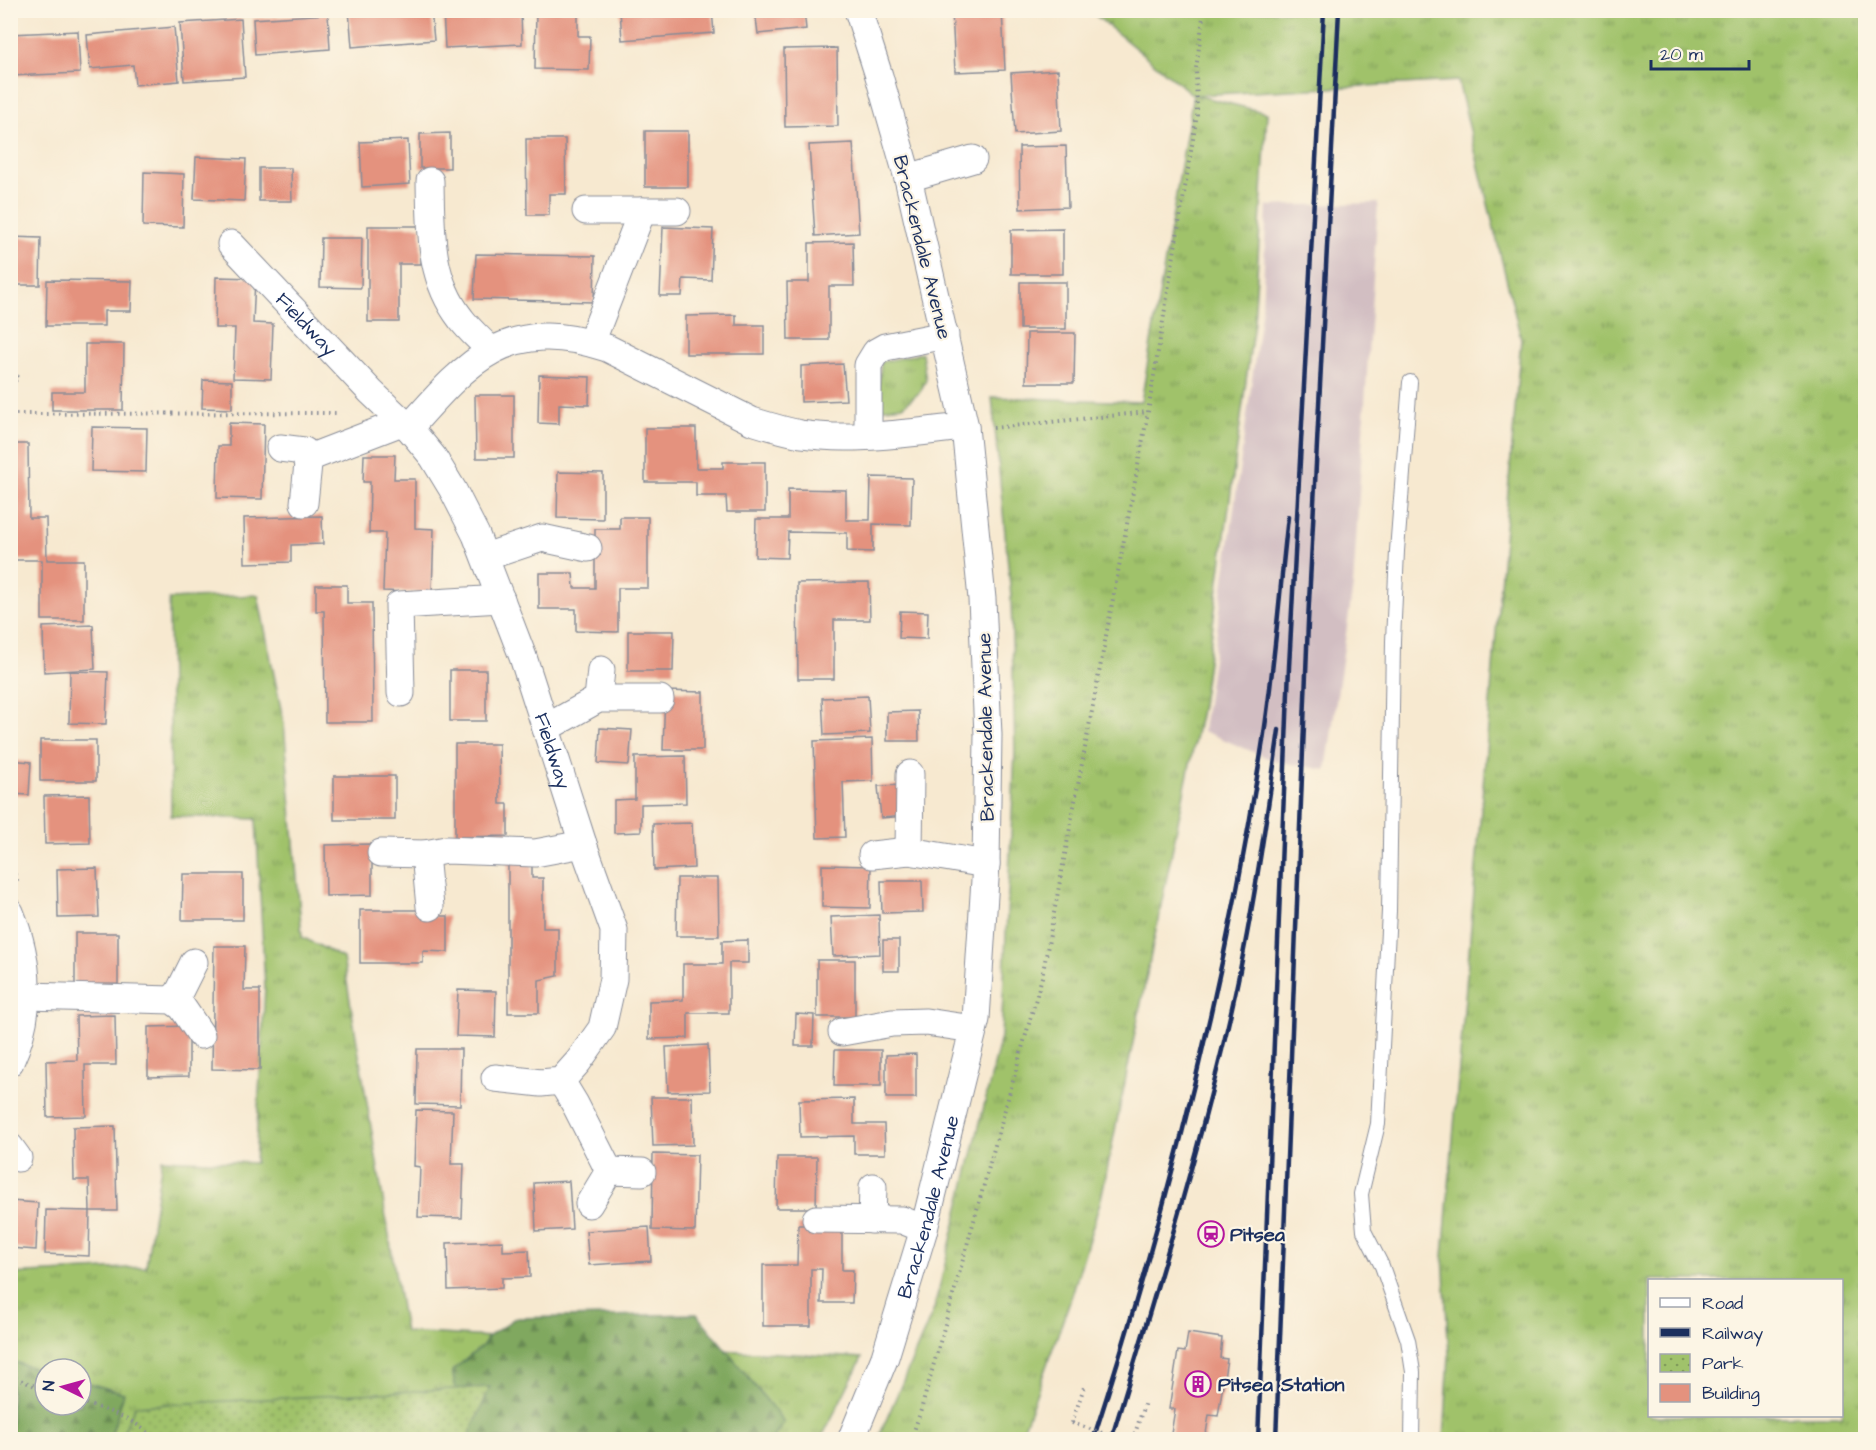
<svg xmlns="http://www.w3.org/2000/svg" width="1876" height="1450" font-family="'Architects Daughter',sans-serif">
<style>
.industrial{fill:#d2bec2}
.grass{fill:url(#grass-tufts);stroke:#5e7864;stroke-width:1.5;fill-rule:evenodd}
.forest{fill:url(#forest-firs);stroke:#4e6c5e;stroke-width:1.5}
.park{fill:url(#park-dots);stroke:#5e7864;stroke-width:1.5}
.building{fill:#e4927e}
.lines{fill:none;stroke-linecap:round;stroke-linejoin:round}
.lane-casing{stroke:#898c97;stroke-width:16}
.street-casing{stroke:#898c97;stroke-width:29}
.path{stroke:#898c97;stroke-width:4;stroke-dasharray:1.5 4.5;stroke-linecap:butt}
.lane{stroke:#fff;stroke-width:14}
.street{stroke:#fff;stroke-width:27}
.rail{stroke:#1b2f5e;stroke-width:4.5}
.path-bridge{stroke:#898c97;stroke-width:4;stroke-dasharray:1.5 4.5;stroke-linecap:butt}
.labels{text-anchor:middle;stroke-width:4.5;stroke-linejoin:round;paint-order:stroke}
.street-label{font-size:20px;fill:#1b2f5e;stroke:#fcf5e5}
.poi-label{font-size:20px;font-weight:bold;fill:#1b2f5e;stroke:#fcf5e5;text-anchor:start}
</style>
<defs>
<pattern id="grass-tufts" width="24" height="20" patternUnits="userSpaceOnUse" patternTransform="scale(1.5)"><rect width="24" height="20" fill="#a0c26b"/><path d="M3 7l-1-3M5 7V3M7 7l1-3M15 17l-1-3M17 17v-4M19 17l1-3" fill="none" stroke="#829e5b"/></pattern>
<pattern id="forest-firs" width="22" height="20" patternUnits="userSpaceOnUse" patternTransform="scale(1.5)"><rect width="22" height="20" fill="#80a85f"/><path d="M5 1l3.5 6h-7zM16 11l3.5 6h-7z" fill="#688952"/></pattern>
<pattern id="park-dots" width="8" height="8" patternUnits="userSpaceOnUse" patternTransform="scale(1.5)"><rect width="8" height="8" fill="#a0c26b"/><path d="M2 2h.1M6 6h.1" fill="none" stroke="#829e5b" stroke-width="1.8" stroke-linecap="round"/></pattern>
</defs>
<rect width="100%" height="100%" fill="#fcf5e5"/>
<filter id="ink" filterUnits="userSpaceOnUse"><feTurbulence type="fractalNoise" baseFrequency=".0167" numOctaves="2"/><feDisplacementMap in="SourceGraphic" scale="12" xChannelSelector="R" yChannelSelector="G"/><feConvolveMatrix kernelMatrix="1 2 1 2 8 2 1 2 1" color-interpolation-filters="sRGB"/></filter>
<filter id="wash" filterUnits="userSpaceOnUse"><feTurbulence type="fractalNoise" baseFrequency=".008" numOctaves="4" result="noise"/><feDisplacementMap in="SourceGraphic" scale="24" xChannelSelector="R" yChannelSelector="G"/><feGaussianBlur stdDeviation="1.35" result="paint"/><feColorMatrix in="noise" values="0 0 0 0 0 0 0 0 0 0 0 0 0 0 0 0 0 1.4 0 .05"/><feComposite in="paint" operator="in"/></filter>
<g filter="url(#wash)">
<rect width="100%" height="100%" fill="#f7e9d0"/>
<!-- industrial -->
<path class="industrial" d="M1378 203 1353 586 1326 770 1275 761 1203 731 1262 308 1267 206Z"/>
<!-- grass -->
<path class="grass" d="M1090 11H1865V1439H1444L1449 1355 1443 1256 1521 339 1458 81 1196 95 1267 113 1254 322 1202 705 1101 1199 1072 1295 1020 1439H878L934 1309 1001 1037 1015 752 1011 596 992 397 1141 402 1193 95ZM1650 1280H1842V1416H1650Z
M922 353 926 380 920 392 903 406 877 409 881 362Z
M258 595 284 724 302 937 343 958 405 1332 862 1358 821 1439H11L10 1274 146 1267 162 1159 255 1163 265 987 256 819 171 816 169 599ZM45 1369H81V1405H45Z"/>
<!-- forest -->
<path class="forest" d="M697 1314 784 1422 772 1439H467L452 1371 483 1345 488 1337 515 1318Z
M11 1361 45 1371V1405H81V1381L124 1393 110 1439H11Z"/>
<!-- park -->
<path class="park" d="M490 1387 468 1439H120L135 1406Z"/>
<g id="blocks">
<!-- building -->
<path class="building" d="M349 10H431L434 40 352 47Z
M443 10H521L522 44 445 48Z
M536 10H578V36H590L589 70 535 69Z
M620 10H712L714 33 622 40Z
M755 10H804L806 29 758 34Z
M952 10H1002L1005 70 955 72Z
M328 14 330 49 255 55 253 19Z
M241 19 245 77 184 81 180 23Z
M174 27 179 81 135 85 133 65 90 69 87 35Z
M78 31 80 73 10 76V34Z
M837 48 838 126 785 127 784 49Z
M1058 70 1061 131 1015 134 1011 73Z
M645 131H688V187H645Z
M450 133V168H420V134Z
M526 139H565L566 194H549V215H527Z
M408 140 410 184 362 187 360 142Z
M853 143 859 233 815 236 809 145Z
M1066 146 1068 207 1020 209 1019 147Z
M196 157 246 159 244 201 194 199Z
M259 168H291L292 201H259Z
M144 172 184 174 183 227 143 226Z
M368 226H421V264H399V322H368Z
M663 227 713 229 711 280 683 279 682 296H660Z
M1063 229V274H1011V230Z
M10 237 41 238 40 285H10Z
M321 238H362L361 288 320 287Z
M853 242 854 286H829V340H788L787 282H809V243Z
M476 254 595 256 594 302 474 299Z
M216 277 255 278 253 323 273 324 271 379 233 378 235 328H215Z
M47 280 132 281 131 311H104V326H46Z
M1020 282H1066V329H1020Z
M736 315V325H764V354H686V316Z
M1027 333H1075L1074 383H1026Z
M85 344H124L123 410H52V392H85Z
M843 364 846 400 801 402V366Z
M539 375 590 377 589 405 559 404V424L538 423Z
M203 380 232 381V409L202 408Z
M475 395H514V458H476Z
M229 423 264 424 262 499 217 498 218 446H229Z
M92 427 147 428 146 472 91 471Z
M645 428H696V468H723V462H765V512H727L726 496H696V482H645Z
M10 444H28L29 518H46L47 560H84V620H42V560H10Z
M364 455H395L394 479H415V528L434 529 432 593 383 591 385 533H369L370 482H363Z
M558 472 603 473V519L557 518Z
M871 477 912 478 911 525 873 524V552L847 551V533L788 532 787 558 755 557 756 519H788V489L846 490V520H870Z
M322 516 323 544 291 545V562L245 563 244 518Z
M620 517H648V588H618V632L576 631V609H539V573H573L574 588H595V529H620Z
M869 582 870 620H834V679H798L797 583Z
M316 585H347V603H372L373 722H325L324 611H316Z
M900 611 928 612 927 639 899 638Z
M93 625 95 669 44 672 43 627Z
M628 631H674L673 671H628Z
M450 670H486V721H450Z
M70 671 108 672 106 724 69 723Z
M665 691 703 692V750H663Z
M868 696 870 733 824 735 822 698Z
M918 711 919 741H887V712Z
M600 728 632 730 629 765 598 763Z
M872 739 873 781 843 782 845 837 817 838 814 741Z
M40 740H96V781H40Z
M455 744H499L500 804H508V836L455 837Z
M685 756 686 803 641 804V832L614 833V800L635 799V757Z
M10 760 31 762 29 795 10 794Z
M334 776H395V820H334Z
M904 785 906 816 881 818 878 786Z
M89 795 90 843 45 844 44 796Z
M692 823 694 868 654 870 653 824Z
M372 844V895L326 896 325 845Z
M508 860H532V878H543V928H558V976L539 980V1013H508Z
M822 865 871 866 870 908 822 907Z
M97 868 99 917 58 918 57 869Z
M183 874H243V920H182Z
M677 878H718L719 936H676Z
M881 881H922L923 912 882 913Z
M360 910H420V916H448V952L423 951V963H360Z
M879 915 880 954 833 956 831 917Z
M75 933H118V984L75 985Z
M748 940V963H729V1013H688V1038L649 1039V1001L683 1000V964H722V941Z
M883 940H899V971H883Z
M214 946H245L244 990H260V1070L212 1069Z
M817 960H855V1017H817Z
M458 990 496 991 495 1037 456 1036Z
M796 1014 814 1015 813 1046H795Z
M115 1015 116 1065H85L86 1116 47 1117 46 1061 77 1060 76 1016Z
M189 1026V1076L148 1077V1027Z
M708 1045 710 1091 668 1092 666 1047Z
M417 1049H461L460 1105 416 1104Z
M835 1050H881V1086H834Z
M916 1054V1098H886V1055Z
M651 1097H692L693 1145 653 1146Z
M854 1099V1124H884L885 1154H854V1136L800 1137 799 1100Z
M416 1110 453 1111 451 1164H464L462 1218 418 1217 420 1167 414 1166Z
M115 1126 117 1211H90L89 1180H74L73 1127Z
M653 1154 697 1155 695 1231 652 1230Z
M777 1157H817L816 1208H776Z
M569 1181 572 1229 536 1231 534 1183Z
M10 1201 38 1203 36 1250 10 1248Z
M46 1210 90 1211 89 1256 45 1254Z
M798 1225H842V1270H853L852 1303H821L822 1269H811V1326H763V1265H797Z
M649 1227 651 1261 589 1265 586 1231Z
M503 1241V1251L529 1250 530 1277 502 1278V1288L448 1290 447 1243Z
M1188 1333 1222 1338 1220 1358 1227 1359 1218 1416 1209 1415 1205 1440H1170L1175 1409H1169L1178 1351 1185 1352Z"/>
</g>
</g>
<g filter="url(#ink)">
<use href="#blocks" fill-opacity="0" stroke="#898c97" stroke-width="1.5"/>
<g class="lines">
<!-- lane casing -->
<g class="lane-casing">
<path id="lane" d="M1410 382 1397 551 1393 641 1389 911 1378 1124 1361 1194 1364 1231 1382 1266 1408 1340 1413 1372 1412 1440"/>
</g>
<!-- street casing -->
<g class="street-casing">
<g id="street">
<path d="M908 178 973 159"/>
<path d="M430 181C431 231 429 278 461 319 469 330 481 340 490 350"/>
<path d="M586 211H677"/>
<path id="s1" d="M231 244 371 392 409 428 433 457 453 490 476 535 523 657 583 844 614 930 613 979 602 1028 578 1062 561 1081 541 1083 495 1078"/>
<path d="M591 343 642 211"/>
<path d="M409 428C469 360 508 315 607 348L752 421C768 426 784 431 801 434 854 442 912 432 965 427"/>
<path d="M868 435V365L876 352 885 347 945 335"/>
<path d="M280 448 304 451 308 464 304 503"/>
<path d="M306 459 402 422"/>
<path d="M485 557 542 538 588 548"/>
<path d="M401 693 399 605 501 599"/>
<path d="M598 699 601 670"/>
<path d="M546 728 598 699H660"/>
<path d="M910 774 909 851 986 864"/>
<path d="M381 853 425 854 446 850 535 853 583 844"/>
<path d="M425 854 430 907"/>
<path d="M872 855 909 851"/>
<path d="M10 912C30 961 33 1013 10 1062"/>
<path d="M27 996 172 1000 182 1007 201 1035"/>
<path d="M172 1000 179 992 194 962"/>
<path d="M842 1032 892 1023 926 1022 973 1029"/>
<path d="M561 1081 575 1104 609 1171"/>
<path d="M10 1147 18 1158"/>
<path d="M589 1204 609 1171 642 1172"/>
<path d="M816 1219 902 1220 924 1229"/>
<path d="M872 1220 873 1187"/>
<path id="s2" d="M851 1440 885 1357 924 1229 976 1019 986 864 988 735 982 599 965 427 908 178 879 76 858 10"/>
</g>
</g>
<!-- path -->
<path class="path" d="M10 366 19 378 10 384
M10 414 337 413
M993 428 1148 412
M10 863 19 885
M10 1376 45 1390
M81 1402C106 1410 138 1419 154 1440
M1072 1423 1085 1384
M911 1440 921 1410 1042 977 1148 412 1197 115 1196 69 1204 10
M1133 1440 1145 1402"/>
<!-- lane -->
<use href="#lane" class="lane"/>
<!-- street -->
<use href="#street" class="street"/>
<!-- rail -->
<path class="rail" d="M1093 1440C1166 1215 1224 986 1261 753 1274 675 1279 596 1288 517
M1111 1440C1153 1302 1195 1165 1228 1025 1251 927 1265 829 1279 730
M1258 1440 1289 667 1324 10
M1276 1440 1308 622 1339 10"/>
<!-- path-bridge -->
<path class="path-bridge" d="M1072 1423 1124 1440"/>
</g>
</g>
<!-- icons -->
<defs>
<g id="station-ring" transform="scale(1.35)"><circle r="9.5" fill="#fcf5e5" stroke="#b5179e" stroke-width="1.5"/><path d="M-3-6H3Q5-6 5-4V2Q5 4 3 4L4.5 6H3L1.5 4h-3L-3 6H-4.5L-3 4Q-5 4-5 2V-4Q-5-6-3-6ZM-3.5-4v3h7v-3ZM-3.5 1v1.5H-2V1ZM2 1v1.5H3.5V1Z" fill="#b5179e"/></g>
<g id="building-ring" transform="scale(1.35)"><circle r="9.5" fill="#fcf5e5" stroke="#b5179e" stroke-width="1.5"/><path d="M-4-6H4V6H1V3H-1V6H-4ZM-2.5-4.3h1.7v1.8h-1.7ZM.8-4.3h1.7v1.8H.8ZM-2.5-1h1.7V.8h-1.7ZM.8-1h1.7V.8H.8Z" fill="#b5179e"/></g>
</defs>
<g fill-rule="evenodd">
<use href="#station-ring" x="1211" y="1234"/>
<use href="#building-ring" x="1198" y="1384"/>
</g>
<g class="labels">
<!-- street labels -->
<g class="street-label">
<text transform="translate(923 247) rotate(76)" y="7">Brackendale Avenue</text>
<text dy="7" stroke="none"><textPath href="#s1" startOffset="110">Fieldway</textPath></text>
<text transform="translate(985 727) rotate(-91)" y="7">Brackendale Avenue</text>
<text dy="7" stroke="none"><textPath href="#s1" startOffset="612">Fieldway</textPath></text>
<text dy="7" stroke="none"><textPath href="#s2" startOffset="246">Brackendale Avenue</textPath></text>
</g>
<!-- poi labels -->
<g class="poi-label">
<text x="1230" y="1241">Pitsea</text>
<text x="1218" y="1391">Pitsea Station</text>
</g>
</g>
<!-- margin -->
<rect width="1876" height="1450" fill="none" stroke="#fcf5e5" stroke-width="36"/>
<!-- legend -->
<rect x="1648" y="1279" width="195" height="138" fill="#fcf5e5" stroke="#a2a6af" stroke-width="1.5"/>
<rect x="1660" y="1298" width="30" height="9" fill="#ffffff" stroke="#a2a6af" stroke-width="1.5"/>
<text x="1702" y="1309" font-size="18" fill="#1b2f5e">Road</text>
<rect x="1660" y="1328" width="30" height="9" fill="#1b2f5e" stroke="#a2a6af" stroke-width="1.5"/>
<text x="1702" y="1339" font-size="18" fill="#1b2f5e">Railway</text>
<rect x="1660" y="1354" width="30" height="18" fill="url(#park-dots)" stroke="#a2a6af" stroke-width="1.5"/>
<text x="1702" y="1369" font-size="18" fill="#1b2f5e">Park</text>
<rect x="1660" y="1384" width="30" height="18" fill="#e4927e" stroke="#a2a6af" stroke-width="1.5"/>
<text x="1702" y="1399" font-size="18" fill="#1b2f5e">Building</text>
<!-- north arrow -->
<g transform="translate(63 1387) rotate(275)"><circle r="28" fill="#fcf5e5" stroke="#a2a6af" stroke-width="1.5"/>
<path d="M0-4.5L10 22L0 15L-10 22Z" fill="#b5179e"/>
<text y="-9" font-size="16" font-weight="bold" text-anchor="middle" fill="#1b2f5e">N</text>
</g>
<!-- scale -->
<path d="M1651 60v9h98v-9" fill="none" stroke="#1b2f5e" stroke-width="3"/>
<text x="1660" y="60" font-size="18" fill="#1b2f5e" stroke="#fcf5e5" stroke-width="4.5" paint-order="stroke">20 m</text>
</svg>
